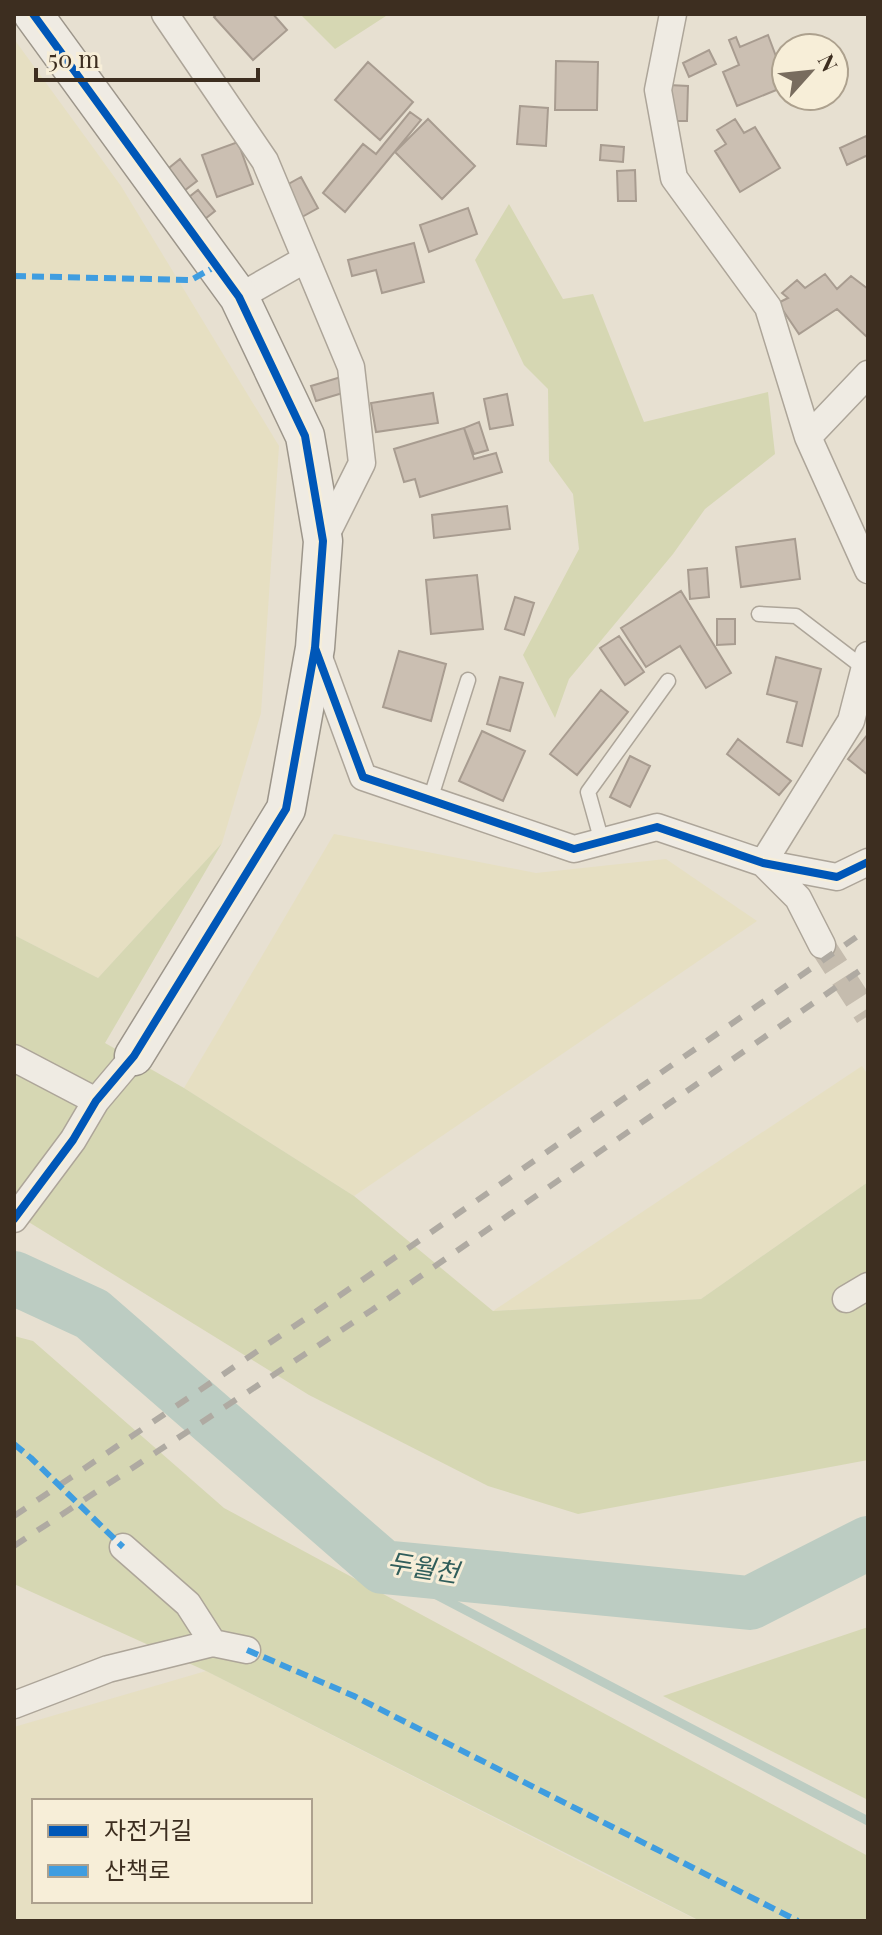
<svg xmlns="http://www.w3.org/2000/svg" width="882" height="1935" font-family="'Playfair Display','Noto Sans KR',serif">
<style>
.farmland{fill:#e6dfc2;fill-rule:evenodd}
.green{fill:#d6d7b3}
.lines{fill:none;stroke-linecap:round;stroke-linejoin:round}
.stream{stroke:#bcccc2;stroke-width:9}
.river{stroke:#bcccc2;stroke-width:54}
.building{fill:#cbbfb2;stroke:#a89c90;stroke-width:2}
.street-tunnel{stroke:#c5bcae;stroke-width:26;stroke-dasharray:26 13;stroke-linecap:butt}
.lane-casing{stroke:#ada599;stroke-width:17}
.street-casing{stroke:#ada599;stroke-width:29}
.secondary-casing{stroke:#9c958a;stroke-width:41}
.lane{stroke:#efebe3;stroke-width:14}
.street{stroke:#efebe3;stroke-width:26}
.secondary{stroke:#efebe3;stroke-width:38}
.rail{stroke:#afaaa2;stroke-width:6;stroke-dasharray:14 14;stroke-linecap:butt}
.quiet{stroke:#3f9de0;stroke-width:6;stroke-dasharray:12 6;stroke-linecap:butt}
.cycleway-casing{stroke:#f7eed8;stroke-width:13}
.cycleway{stroke:#0057b8;stroke-width:8}
.labels{text-anchor:middle;stroke-width:6;stroke-linejoin:round;paint-order:stroke}
.water-label{font-size:26px;font-style:italic;fill:#2f5d5a;stroke:#f7eed8}
</style>
<rect width="100%" height="100%" fill="#e7e0d1"/>
<!-- farmland -->
<path class="farmland" d="M14 39 121 186 279 446 261 713 222 843 98 978 14 935Z
M334 834 536 873 666 859 757 921 354 1196 184 1088Z
M862 1066 868 1075V1182L701 1299 493 1311Z
M206 1671 604 1874 699 1921H14V1727ZM34 1801H310V1901H34Z"/>
<!-- green -->
<path class="green" d="M300 14H389L335 49Z
M509 204 563 299 593 294 644 422 768 392 775 454 705 509 673 554 569 679 555 718 523 655 579 549 573 494 549 461 548 389 524 365 475 260Z
M222 843 105 1043 184 1088 354 1196 493 1311 701 1299 868 1182V1460L578 1514 488 1486 309 1395 14 1213V935L98 978Z
M14 1336 33 1341 224 1508 868 1856V1921H700L206 1671 14 1584Z
M868 1627V1800L663 1696Z"/>
<g class="lines">
<!-- stream -->
<path class="stream" d="M383 1567 868 1821"/>
<!-- river -->
<path class="river" d="M14 1278 92 1314 383 1567 750 1603 868 1543"/>
</g>
<!-- building -->
<path class="building" d="M217 14H273L287 30 253 60 214 17Z
M768 35 777 59 786 55V86L737 106 723 72 739 65 729 40 736 37 740 47Z
M709 50 716 64 689 77 683 63Z
M556 61 598 62 597 110H555Z
M368 62 413 102 380 140 335 100Z
M669 85 688 86 687 121H669Z
M520 106 548 108 546 146 517 144Z
M410 112 421 120 345 212 323 193 363 144 376 154Z
M428 119 475 166 442 199 395 152Z
M735 119 744 133 755 127 780 168 740 192 715 151 726 144 717 130Z
M866 136 868 141V155L847 165 840 148Z
M238 142 253 184 217 197 202 155Z
M601 145 624 147 623 162 600 160Z
M180 159 197 181 180 194 164 172Z
M635 170 636 201H618L617 171Z
M301 177 318 208 302 217 285 186Z
M198 190 215 211 201 222 184 201Z
M468 208 477 234 429 252 420 225Z
M414 243 424 282 382 293 376 270 352 276 348 260Z
M825 274 837 289 851 276 868 289V338L837 309 799 334 778 303 788 298 782 293 797 280 805 288Z
M341 377 346 392 316 401 311 386Z
M433 393 438 423 376 432 371 403Z
M507 394 513 425 490 429 484 399Z
M479 422 488 450 474 454 464 428Z
M464 428 474 459 496 453 502 472 420 497 415 479 404 482 394 449Z
M507 506 510 529 434 538 432 515Z
M795 539 800 579 741 587 736 547Z
M707 568 709 597 690 599 688 570Z
M477 575 483 629 431 634 426 580Z
M681 591 731 673 706 688 680 646 646 667 621 628Z
M515 597 534 603 524 635 505 629Z
M717 619H735V644L717 645Z
M619 636 644 672 625 685 600 648Z
M399 651 446 664 431 721 383 707Z
M776 657 821 669 802 746 787 742 797 702 767 694Z
M500 677 523 683 510 731 487 724Z
M601 690 628 712 577 775 550 754Z
M482 731 525 751 503 801 459 781Z
M868 734V775L848 759Z
M738 739 791 781 779 795 727 754Z
M630 756 650 766 630 807 610 797Z"/>
<g class="lines">
<!-- street-tunnel -->
<path class="street-tunnel" d="M822 945 868 1016"/>
<!-- lane casing -->
<g class="lane-casing">
<path id="lane" d="M759 614 796 616 864 668
M430 800 468 680
M602 842 588 792 668 681"/>
</g>
<!-- street casing -->
<g class="street-casing">
<path id="street" d="M165 14 265 161 351 367 362 463 323 541
M673 14 658 90 674 178 768 307 808 437
M239 297 306 259
M868 374 808 437 868 570
M317 652 363 777 574 849 657 827 763 863 837 877 868 862
M763 863 851 721 868 655
M763 863 798 898 822 945
M14 1058 96 1101
M14 1219 73 1140 96 1101 134 1056
M846 1299 868 1286
M123 1547 188 1604 213 1643
M14 1705 108 1669 213 1643 247 1650"/>
</g>
<!-- secondary casing -->
<g class="secondary-casing">
<path id="secondary" d="M33 14 239 297 305 436 323 541 315 648 286 809 134 1056"/>
</g>
<!-- lane -->
<use href="#lane" class="lane"/>
<!-- street -->
<use href="#street" class="street"/>
<!-- secondary -->
<use href="#secondary" class="secondary"/>
<!-- rail -->
<path class="rail" d="M14 1516 358 1283 868 929
M14 1546 372 1310 868 965"/>
<!-- quiet -->
<path class="quiet" d="M14 276 191 280 216 266
M14 1444 31 1458 123 1547
M247 1650 354 1696 798 1921"/>
<!-- cycleway casing -->
<g class="cycleway-casing">
<path id="cycleway" d="M315 648 363 777 574 849 657 827 763 863 837 877 868 862
M14 1219 73 1140 96 1101 134 1056 286 809 315 648 323 541 305 436 239 297 33 14"/>
</g>
<!-- cycleway -->
<use href="#cycleway" class="cycleway"/>
</g>
<g class="labels">
<!-- water labels -->
<g class="water-label">
<text transform="translate(423 1568) rotate(9)" y="9">두월천</text>
</g>
</g>
<!-- border -->
<rect width="882" height="1935" fill="none" stroke="#3d2e20" stroke-width="32"/>
<!-- legend -->
<rect x="32" y="1799" width="280" height="104" fill="#f7eed8" stroke="#ada18e" stroke-width="2"/>
<rect x="48" y="1825" width="40" height="12" fill="#0057b8" stroke="#ada18e" stroke-width="2"/>
<text x="104" y="1839" font-size="24" fill="#3d2e20">자전거길</text>
<rect x="48" y="1865" width="40" height="12" fill="#3f9de0" stroke="#ada18e" stroke-width="2"/>
<text x="104" y="1879" font-size="24" fill="#3d2e20">산책로</text>
<!-- north arrow -->
<g transform="translate(810 72) rotate(63)"><circle r="38" fill="#f7eed8" stroke="#ada18e" stroke-width="2"/>
<path d="M0-6L14 30L0 20L-14 30Z" fill="#786c5e"/>
<text y="-12" font-size="22" font-weight="bold" text-anchor="middle" fill="#3d2e20">N</text>
</g>
<!-- scale -->
<path d="M36 68v12h222v-12" fill="none" stroke="#3d2e20" stroke-width="4"/>
<text x="48" y="68" font-size="24" fill="#3d2e20" stroke="#f7eed8" stroke-width="6" paint-order="stroke">50 m</text>
</svg>
